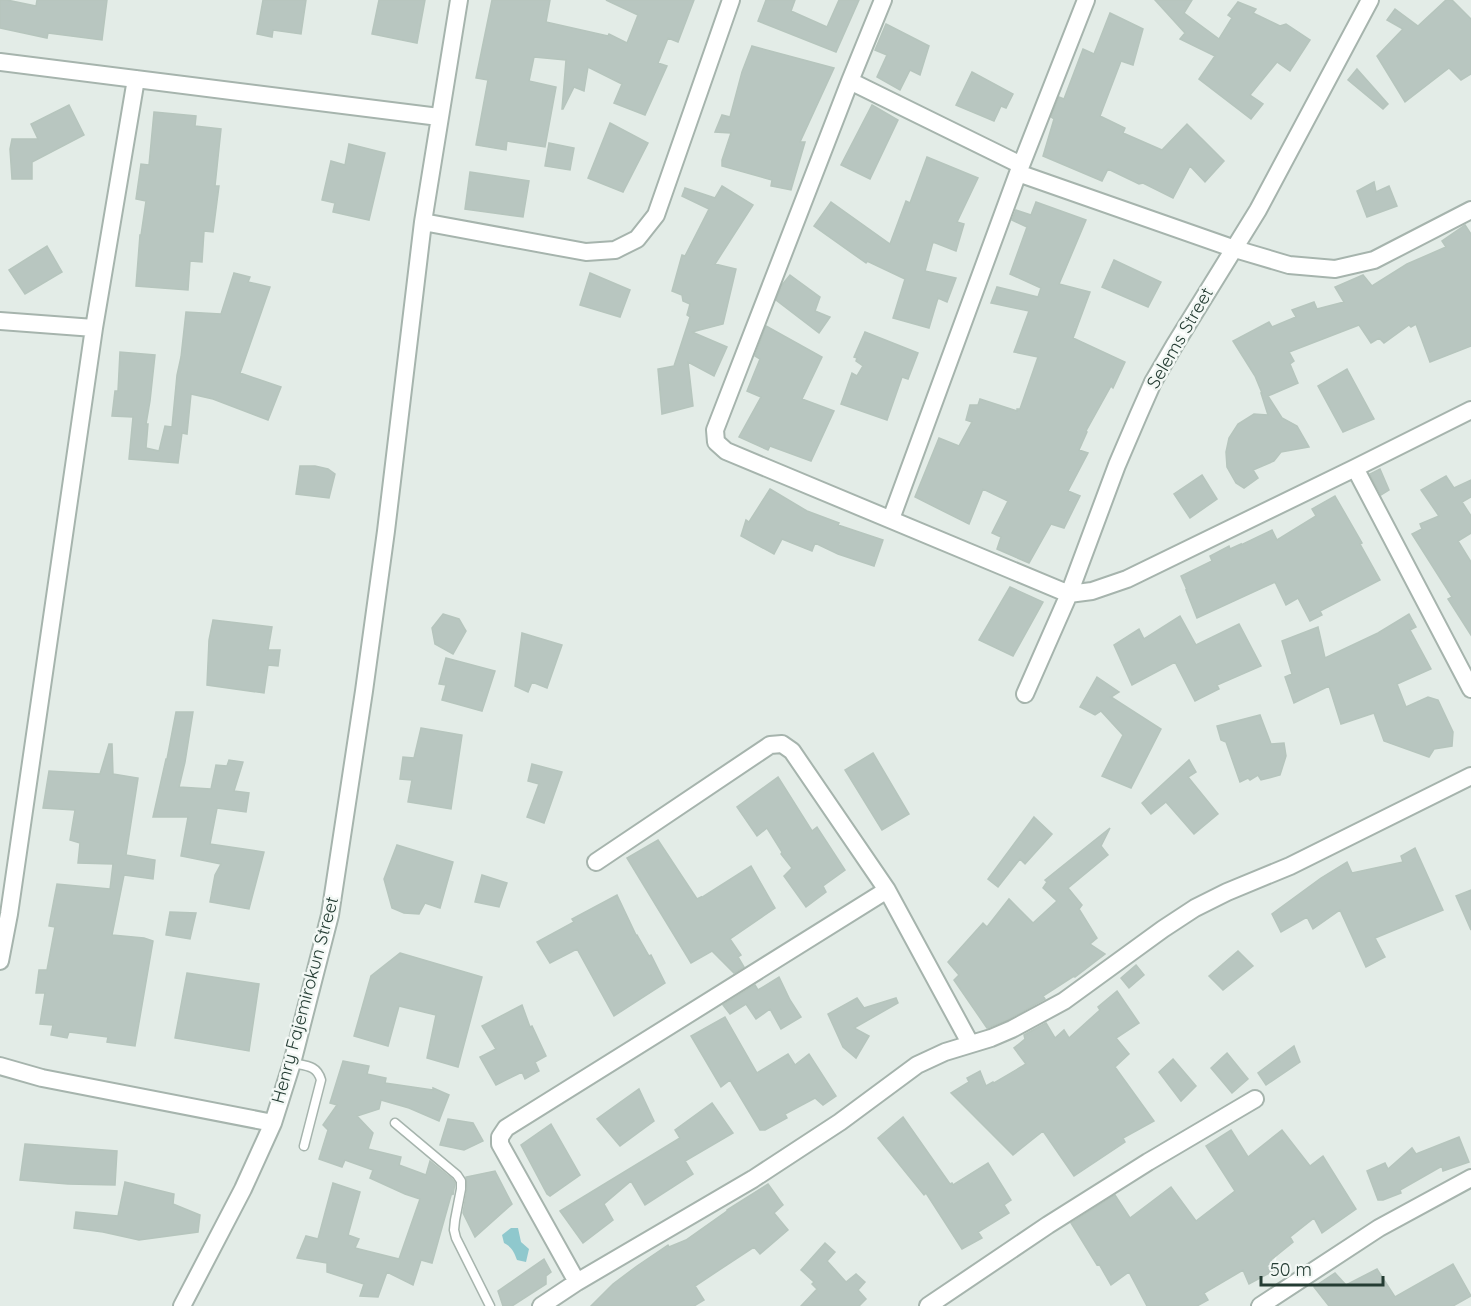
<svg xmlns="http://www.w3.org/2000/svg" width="1471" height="1306" font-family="Quicksand,sans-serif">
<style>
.water{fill:#8fc8cd}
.building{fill:#b8c6c0;stroke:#b6c5bd;stroke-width:1.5}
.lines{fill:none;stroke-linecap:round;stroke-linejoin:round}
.service-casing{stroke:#a6b4ad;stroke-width:11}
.minor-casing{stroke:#a6b4ad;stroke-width:20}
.service{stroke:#fff;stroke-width:8}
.minor{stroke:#fff;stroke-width:16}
.labels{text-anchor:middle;stroke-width:5;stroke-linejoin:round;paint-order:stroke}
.street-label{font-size:18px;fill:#243c33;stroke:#f3f8f5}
</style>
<rect width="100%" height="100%" fill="#e3ece7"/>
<!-- water -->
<path class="water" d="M511 1228H518L521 1242 529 1249 526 1262 517 1260C514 1252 512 1247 504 1243L502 1235Z"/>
<!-- building -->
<path class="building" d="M0 0H7L36 6 37 0H107L102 40 48 33 47 38 0 28Z
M263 0H306L301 34 273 30 272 37 257 34Z
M379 0H425L417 43 372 34Z
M492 0H550L546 22 608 36 609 34 627 43 638 15 606 0H694L678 42 668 38 658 63 667 66 645 115 614 103 622 84 588 67 584 91 574 87 563 109H562L566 60 534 57 529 81 556 87 545 147 507 141 506 150 476 145 488 80 476 78Z
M766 0H795L791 11 827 27 839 0H859L836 52 758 21Z
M1155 0H1192L1184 13 1219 39 1232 18 1228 15 1238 2 1256 9 1253 13 1280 26 1286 24 1310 40 1290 71 1277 62 1250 95 1263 104 1251 119 1199 79 1215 56 1180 39 1185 33Z
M1446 0H1452L1471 19V74L1461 80 1449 68 1405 102 1377 56 1403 29 1387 20 1395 9 1418 26Z
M1110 13 1143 29 1133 65 1121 61 1100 116 1125 128 1123 133 1162 150 1187 124 1224 161 1205 182 1190 166 1173 198 1143 183 1139 184 1108 169 1102 181 1043 156 1054 119 1051 117 1059 97 1064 99 1083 49 1094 54Z
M886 24 929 46 920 75 910 70 900 90 877 77 887 55 875 50Z
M752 46 834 68 800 142H805L791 190 771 186 772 180 722 166V160L731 133 715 132 722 115 730 117 742 72Z
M1357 69 1388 104 1383 109 1348 80Z
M972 72 1013 94 1006 108 1001 106 994 121 956 105Z
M69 105 84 135 32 162V179H12L10 149 12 139H38L31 124Z
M872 105 898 120 870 179 841 165Z
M154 112 196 116 195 126 221 129 215 186H219L213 232 204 231 202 262 190 261 188 290 136 286 140 235H141L146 201 136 199 141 164 149 165Z
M610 123 648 143 623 192 588 178Z
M549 143 574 148 570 170 545 166Z
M349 144 385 153 369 220 333 212 335 203 322 200 331 161 345 165Z
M927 157 978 178 957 222 964 224 956 251 933 242 925 271 956 278 947 302 938 298 929 328 893 318 905 279 867 261 866 263 814 226 831 202 890 244 906 201 910 203Z
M470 172 529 181 523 217 465 209Z
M1374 182 1376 192 1389 186 1397 206 1367 217 1357 191Z
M722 186 753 205 715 264 736 269 723 324 692 332 727 347 714 376 688 362 693 406 662 414 658 369 674 366 690 317 687 315 690 304 683 301 682 295 672 291 682 255 685 256 709 209 682 196 685 188 715 198Z
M1036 202 1086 220 1059 284 1090 292 1073 338 1125 362 1113 388 1111 386 1086 431 1087 432 1079 450 1088 453 1068 491 1080 496 1064 528 1051 524 1029 563 997 549 1001 537 992 533 1008 501 983 489 969 524 915 497 939 438 959 446 972 422 966 420 970 405H978L980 399 1017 411V409H1020L1038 357 1014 352 1029 311 991 303 997 287 1038 297 1041 288 1010 274 1027 227 1012 220 1016 210 1031 215Z
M1465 225 1471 234V346L1430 362 1416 324 1411 327 1409 325 1384 343 1379 338 1371 343 1359 325 1289 352 1294 361 1290 364 1298 383 1268 396 1282 418 1297 426 1309 447 1281 452 1274 461 1253 470 1258 478 1244 488 1236 483 1227 467 1226 452 1229 438 1238 424 1254 414 1268 415 1261 393H1262L1255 376 1233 341 1269 322 1272 327 1296 317 1292 310 1314 302 1317 309 1344 302 1335 287 1363 275 1372 286 1407 264 1446 247 1442 241Z
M47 246 62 272 25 294 9 270Z
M1114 260 1161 282 1148 307 1102 287Z
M234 273 250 277 248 282 270 287 240 373 281 387 268 420 213 399 191 394 187 434 182 433 178 463 129 459 133 417 112 416 115 391H118L120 352 155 355 150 401 146 424H148L146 448 159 451 165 426 172 427 177 375 181 357 186 312 221 314Z
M590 273 630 290 620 317 580 305Z
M790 275 820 297 815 311 830 317 819 333 776 300 782 285Z
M766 326 822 357 802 399 834 411 811 461 770 446 768 450 739 437 761 397 747 391 760 359 755 356Z
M865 332 918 353 908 379 902 377 887 420 841 404 852 373 857 376 863 366 856 361 857 358 854 357Z
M1347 369 1374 419 1343 432 1318 386Z
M300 466H315L328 469 335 474 329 498 296 494Z
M1380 469 1389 490 1381 495 1370 474Z
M1202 475 1217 499 1190 518 1174 494Z
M1446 476 1454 488 1471 480V497L1462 502 1471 516V533L1458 541 1471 562V635L1448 599 1452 597 1412 534 1422 529 1420 524 1439 516 1421 490Z
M770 489 807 511 839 523 838 525 883 540 874 566 838 554 815 543 812 551 782 539 774 554 741 536 746 520 749 522Z
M1335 496 1362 543 1360 544 1380 580 1320 611 1322 615 1310 621 1298 598 1286 605 1275 582 1197 618 1186 590H1187L1181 576 1212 561 1210 556 1229 546 1230 549 1241 544V545L1272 530 1277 540 1316 516 1312 509Z
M1010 587 1043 602 1013 656 979 640Z
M443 614 459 619 466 631 453 654 435 644 432 628Z
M1409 614 1416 627 1410 630 1431 669 1397 684 1406 707 1428 697 1438 700 1453 732 1452 746 1434 749 1429 757 1384 741 1374 713 1341 724 1329 686 1294 703 1285 677 1292 674 1282 641 1318 627 1325 658 1378 633Z
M1180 616 1196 645 1239 624 1261 666 1217 685 1219 689 1195 701 1175 662 1132 685 1114 645 1139 629 1144 639Z
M213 620 272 627 268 650H280L278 666 268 665 264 693 207 685 209 640Z
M522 633 562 645 547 688 532 682 528 692 515 686Z
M446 658 495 671 482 711 442 700 446 685 439 684Z
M1097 677 1119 692 1111 697 1161 729 1131 788 1102 776 1123 735 1101 711 1095 715 1080 707Z
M176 712H193L185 762 179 787 211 789 216 765 227 766 229 760 243 762 234 791 249 793 246 812 217 808 210 844 264 852 249 909 210 902 215 875 221 864 181 856 188 817H153L166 759H167Z
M1260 715 1271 744 1284 743 1286 756 1280 775 1261 780 1258 775 1250 780 1248 778 1240 782 1226 742 1221 740 1217 726Z
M421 728 462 735 451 809 408 802 412 780 400 779 403 757 414 758Z
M109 744H112L113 774 138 778 126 855 155 860 153 879 124 875 112 935 144 938 153 941 135 1046 107 1042 108 1037 69 1032 67 1038 51 1035 53 1025 40 1024 45 993H36L39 970H47L55 927 49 926 57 884 110 889 113 864 78 863 80 843 70 840 75 810 43 808 49 771 100 774Z
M873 753 909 814 882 830 845 770Z
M1189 760 1196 772 1188 777 1218 814 1194 834 1166 802 1151 814 1142 803Z
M532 764 562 772 544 823 527 817 539 784 528 781Z
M778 777 812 831 817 827 845 870 823 886 826 892 806 907 784 876 792 868 781 854 782 852 767 828 757 836 737 807Z
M1034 817 1052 834 1025 864 1020 859 998 887 988 879Z
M1110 828 1101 846 1108 855 1068 888 1082 905 1079 909 1097 938 1090 944 1105 954 1075 977 1074 976 1043 996 1045 999 1007 1020 987 1028 954 980 959 975 948 962 983 923 987 927 1009 899 1033 923 1057 901 1043 888 1047 882 1045 880Z
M658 840 697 899 701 897V898L751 866 775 908 730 939 741 955 738 957 744 967 734 973 712 951 691 963 627 858Z
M397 845 453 862 440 908 425 903 419 914 404 913 392 908 384 879Z
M1415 848 1443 910 1375 938 1385 957 1366 967 1340 910 1313 929 1307 917 1281 932 1272 914 1321 878 1347 862 1352 873 1403 862 1401 856Z
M482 875 507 883 499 907 475 902Z
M1471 890V930L1456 896Z
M617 895 636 935H637L649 956 651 955 665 983 614 1016 577 949 550 963 537 942 574 922 572 919Z
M170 912 196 913 190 939 166 935Z
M1238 951 1253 966 1223 990 1209 976Z
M400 953 482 977 458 1067 427 1058 436 1015 399 1006 388 1046 354 1036 371 976Z
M1136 965 1144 975 1129 988 1121 978Z
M187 973 259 984 249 1051 175 1038Z
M779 977 790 1000 801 1017 781 1029 770 1009 756 1019 746 1004 730 1014 723 1005 755 985 758 990Z
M1117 991 1139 1023 1116 1038 1129 1054 1115 1067 1154 1121 1123 1138 1125 1142 1074 1176 1043 1131 1013 1155 951 1093 969 1082 967 1078 980 1071 986 1086 993 1082 994 1083 1026 1064 1014 1048 1025 1039 1024 1035 1046 1023 1055 1038 1064 1030 1069 1038 1100 1010 1098 1007Z
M857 998 864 1008 896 998 898 1003 854 1028 869 1036 856 1058 843 1047 828 1014Z
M522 1005 530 1027 532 1026 546 1056 535 1062 539 1071 525 1079 522 1072 496 1085 480 1057 496 1049 482 1026Z
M725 1017 757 1073 788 1054 795 1065 809 1054 836 1096 823 1105 815 1098 785 1114 787 1118 765 1130H760L730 1080 721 1087 691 1036Z
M1294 1046 1300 1062 1266 1085 1258 1073Z
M1227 1053 1248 1079 1232 1093 1211 1068Z
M1173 1059 1196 1086 1181 1101 1159 1072Z
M343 1061 369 1066 367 1074 386 1078 385 1083 433 1090V1088L449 1095 439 1121 409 1108 381 1100 379 1109 357 1116 373 1133 368 1149 401 1157 399 1165 426 1175 430 1161 452 1179 455 1183 453 1195 452 1192 432 1263 421 1260 413 1285 387 1272 378 1297 360 1296 364 1284 327 1272V1263L297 1258 306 1236 318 1239 333 1183 360 1192 348 1235 359 1239 355 1248 399 1259 420 1199 405 1194 370 1178 373 1170 345 1160 342 1167 319 1159 328 1130 323 1125 337 1105 330 1103Z
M639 1089 654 1121 620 1146 597 1119Z
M712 1103 733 1133 685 1161 693 1174 645 1205 631 1181 604 1204 613 1220 583 1243 560 1211 680 1138 675 1130Z
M903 1117 950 1184 952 1183 953 1185 988 1163 1011 1200 1004 1205 1009 1213 978 1232 982 1238 962 1249 926 1193 924 1195 878 1138Z
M448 1119 473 1123 483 1141 464 1150 440 1145Z
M551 1124 580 1175 550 1196 547 1194 521 1145Z
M1231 1130 1248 1157 1282 1130 1310 1166 1323 1156 1356 1209 1322 1233 1314 1218 1290 1237 1293 1242 1271 1260 1275 1270 1249 1284 1243 1270 1204 1293 1208 1300 1197 1306H1147L1129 1272 1111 1285 1099 1264 1097 1265 1071 1223 1115 1195 1130 1218 1171 1187 1196 1221 1235 1191 1206 1146Z
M1459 1137 1469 1162 1443 1171 1442 1166 1400 1190 1401 1193 1383 1200H1378L1367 1171 1385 1163 1388 1169 1412 1148 1416 1154Z
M25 1144 117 1151 115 1185 68 1184 20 1180Z
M495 1171 512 1204 475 1237 463 1213 467 1189 466 1177Z
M125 1182 174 1194 173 1204 200 1215 198 1232 139 1240 103 1232 74 1228 76 1212 118 1216Z
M768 1184 783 1205 774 1213 788 1230 760 1254 754 1247 695 1286 704 1300 694 1306H591L613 1284 637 1266 668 1245 669 1247 686 1240 727 1211V1210Z
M825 1243 835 1252 827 1261 846 1282 856 1274 865 1282 858 1290 866 1299 859 1306H801L817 1289 812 1284 814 1282 801 1270Z
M544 1259 551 1272 546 1276V1284L512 1306H503L498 1291Z
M1453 1264 1471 1296 1453 1306H1329L1314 1287 1335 1273 1346 1285 1377 1269 1395 1297Z"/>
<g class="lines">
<!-- service casing -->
<g class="service-casing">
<path id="service" d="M292 1063C306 1066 317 1065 321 1080L304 1146
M395 1123 457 1175 461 1181V1189L455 1220 454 1230 456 1238 490 1306"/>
</g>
<!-- minor casing -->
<g class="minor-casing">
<path id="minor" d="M883 0 850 81 715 430 716 442 726 451 1069 594 1092 591 1127 579 1355 468 1471 410
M0 62 439 117
M850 81 1021 165
M1018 173 1235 249 1289 265 1335 269 1374 260 1471 210
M423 222 586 252 615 250 637 239 656 215 731 0
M0 321 94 328 136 79
M1355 468 1471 689
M891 519 1018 173 1086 0
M1025 694 1069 594 1117 465 1138 416 1153 382 1174 346 1258 210 1370 0
M596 862 770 745 782 744 792 751 887 890
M0 961 9 914 94 328
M0 1066 42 1078 273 1123
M577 1282 500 1144V1137L506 1128 887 890 970 1043
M182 1306 243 1189 273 1123 292 1063 330 915 364 691 386 531 423 222 459 0
M541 1306 577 1282 753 1179 840 1122 917 1065 945 1052 991 1038 1012 1029 1064 1001 1163 929 1195 908 1227 892 1290 866 1471 776
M928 1306 1048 1225 1148 1162 1255 1099
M1260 1306 1379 1228 1471 1178"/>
</g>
<!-- service -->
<use href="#service" class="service"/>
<!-- minor -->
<use href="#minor" class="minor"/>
</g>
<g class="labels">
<!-- street labels -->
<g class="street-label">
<text transform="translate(1180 338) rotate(-60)" y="6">Selems Street</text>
<text transform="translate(305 1000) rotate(-75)" y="6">Henry Fajemirokun Street</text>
</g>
</g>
<!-- scale -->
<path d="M1261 1276v9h122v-9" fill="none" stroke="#243c33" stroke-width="3"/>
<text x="1270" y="1276" font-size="18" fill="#243c33" stroke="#f3f8f5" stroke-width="4.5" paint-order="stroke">50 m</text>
</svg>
